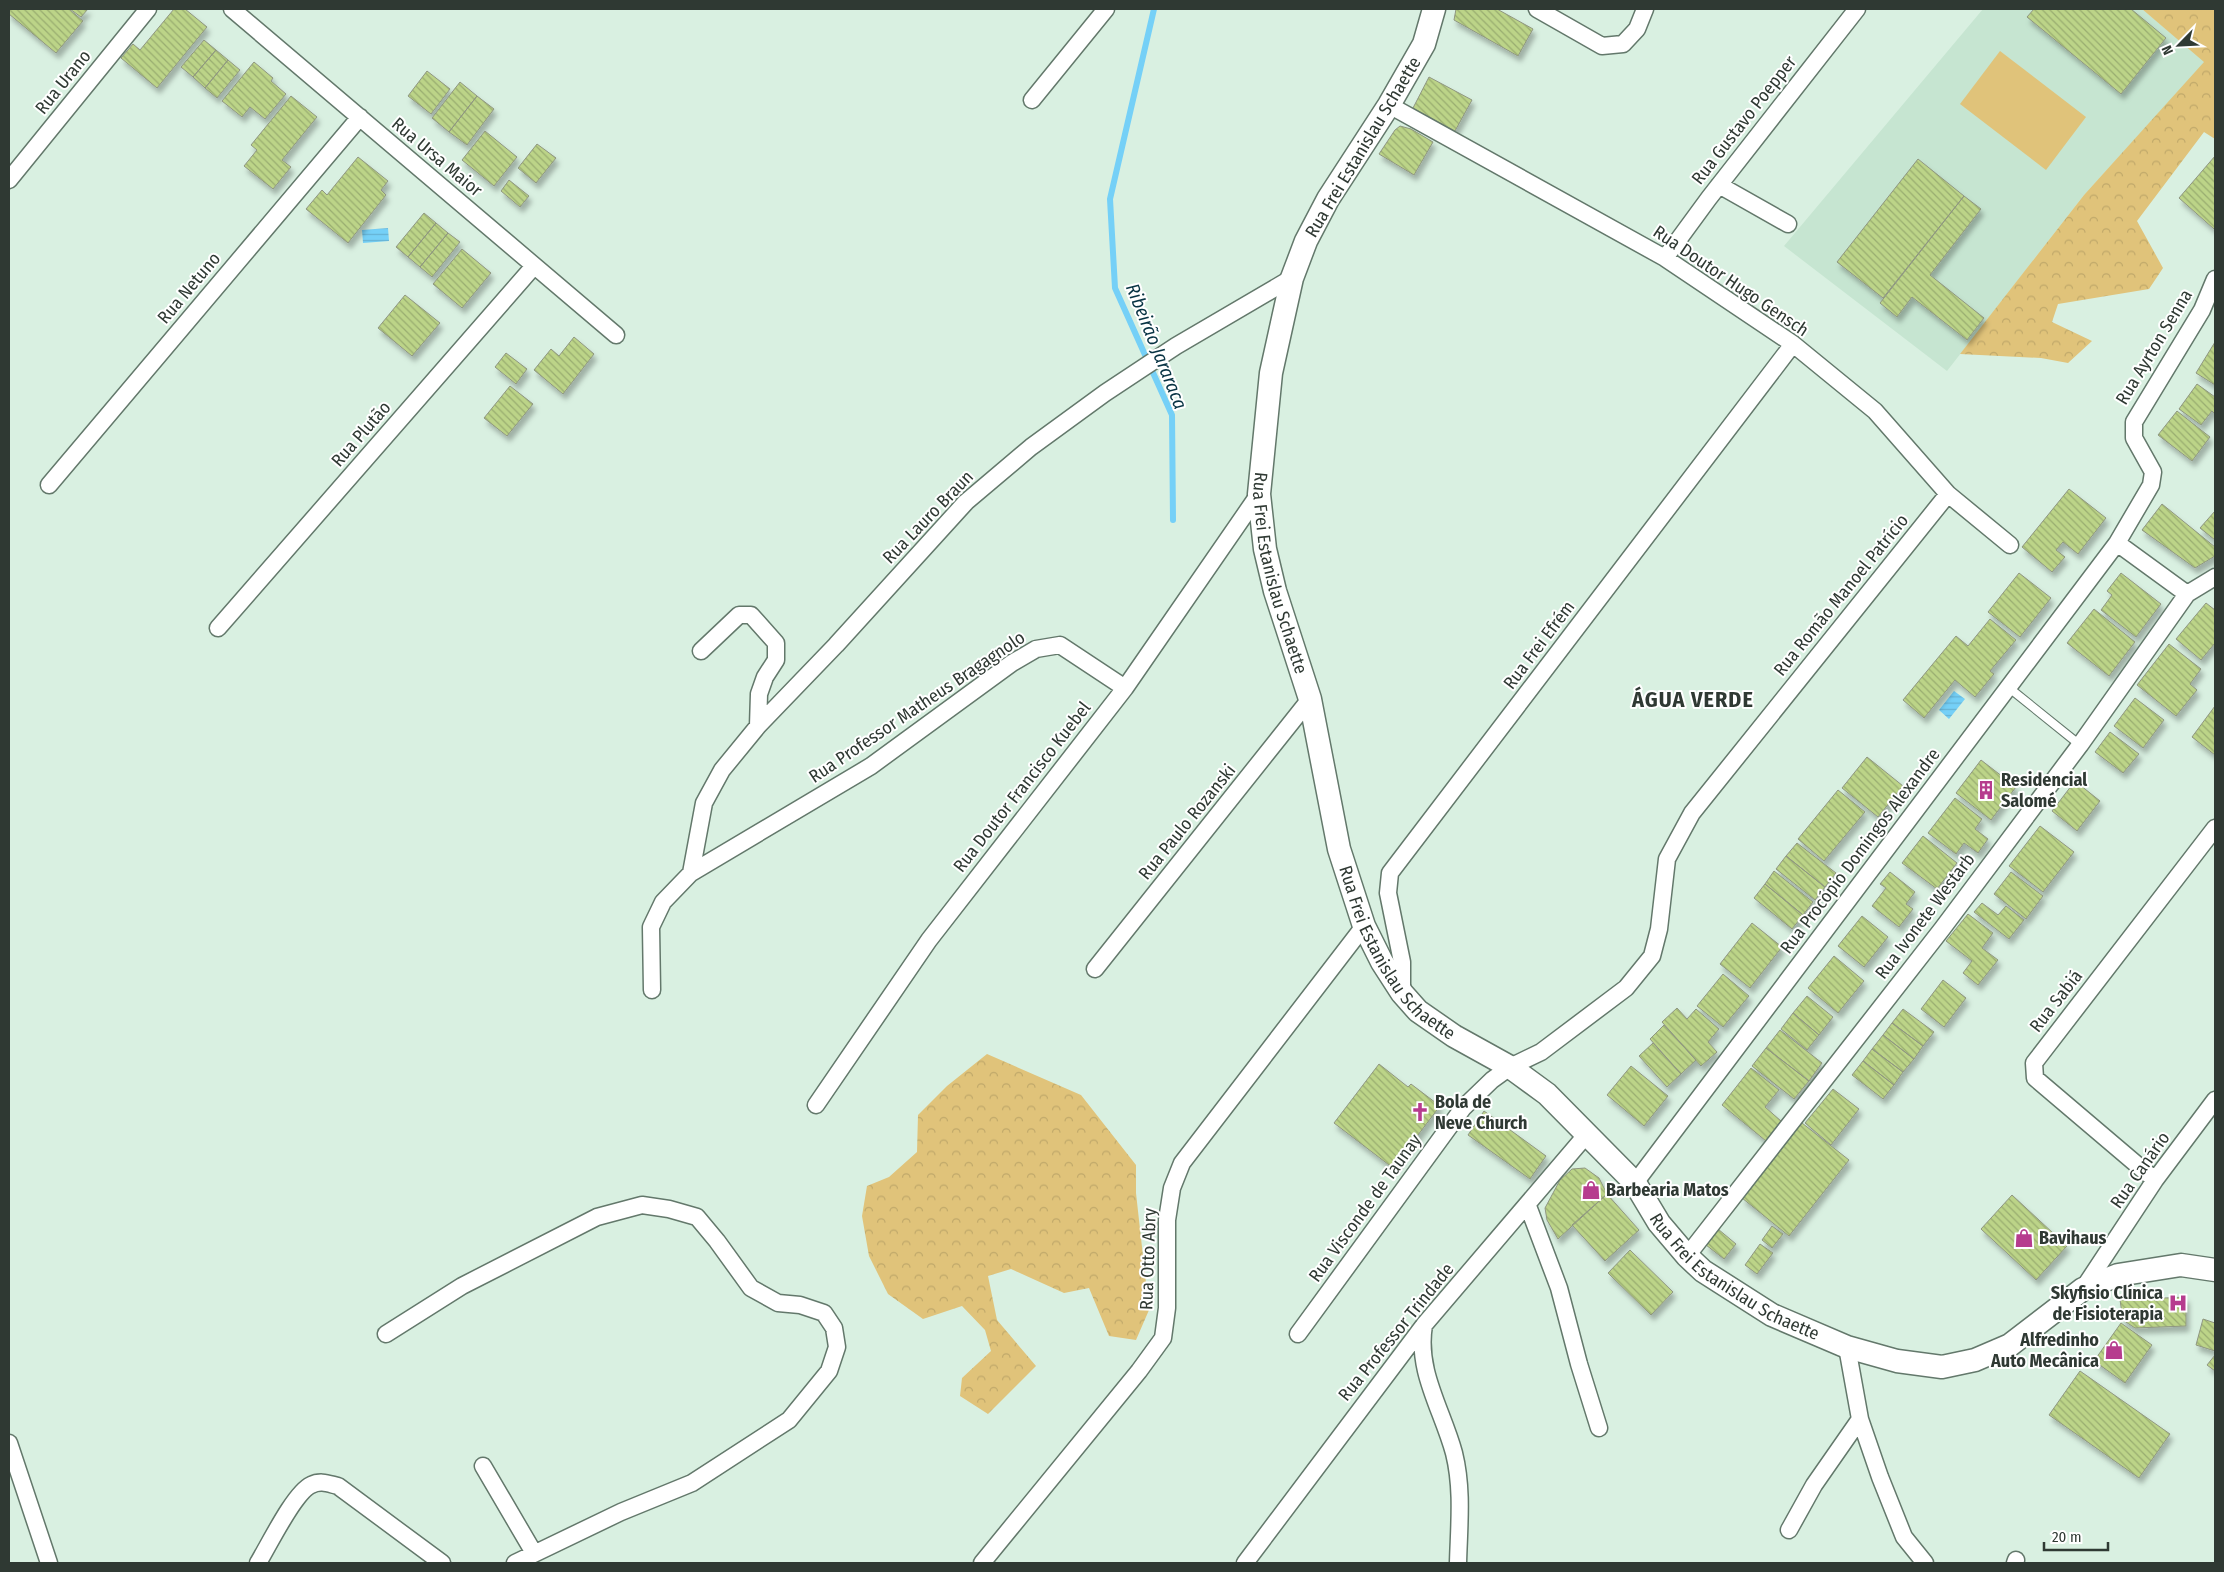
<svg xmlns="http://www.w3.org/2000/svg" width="2224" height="1572" font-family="'Fira Sans Condensed',sans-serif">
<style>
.built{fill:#c6e5d1}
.grass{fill:#e0c37a}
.forest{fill:url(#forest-crowns)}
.water{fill:url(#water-rules)}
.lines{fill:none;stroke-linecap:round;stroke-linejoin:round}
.stream{stroke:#75d0f7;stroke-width:6}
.building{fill:url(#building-back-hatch);stroke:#8f9681;filter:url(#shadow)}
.lane-casing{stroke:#63786b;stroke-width:10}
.street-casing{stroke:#63786b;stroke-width:19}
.secondary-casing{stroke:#63786b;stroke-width:25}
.lane{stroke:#fff;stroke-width:8}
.street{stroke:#fff;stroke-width:16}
.secondary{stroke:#fff;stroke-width:22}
.labels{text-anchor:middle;stroke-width:4;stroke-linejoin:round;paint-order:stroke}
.street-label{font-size:18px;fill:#2f3933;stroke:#fff}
.poi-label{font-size:18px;font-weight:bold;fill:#2f3933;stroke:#fff;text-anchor:start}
.water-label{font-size:19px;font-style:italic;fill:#073343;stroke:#fff}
.district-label{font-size:22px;font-weight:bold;letter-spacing:1px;fill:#2f3933;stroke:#fff}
</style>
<defs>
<pattern id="forest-crowns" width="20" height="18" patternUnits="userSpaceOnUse" patternTransform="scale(1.25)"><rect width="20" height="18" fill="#e0c37a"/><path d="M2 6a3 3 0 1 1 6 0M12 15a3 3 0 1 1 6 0" fill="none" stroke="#c0a86a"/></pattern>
<pattern id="water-rules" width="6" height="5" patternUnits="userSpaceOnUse" patternTransform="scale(1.25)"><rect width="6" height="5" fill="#75d0f7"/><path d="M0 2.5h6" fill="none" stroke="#66b3d4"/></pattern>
<pattern id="building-back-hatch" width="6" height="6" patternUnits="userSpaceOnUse" patternTransform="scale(1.25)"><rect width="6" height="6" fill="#bcd488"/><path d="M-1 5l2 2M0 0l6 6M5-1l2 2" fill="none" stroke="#99ad70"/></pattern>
<filter id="shadow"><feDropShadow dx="3" dy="5.5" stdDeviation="2.5" flood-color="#0004"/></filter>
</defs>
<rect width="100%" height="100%" fill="#d9f0e1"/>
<!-- built -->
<path class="built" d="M1983 9H2142L2205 62 2084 195 1947 371 1784 246Z"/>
<!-- grass -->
<path class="grass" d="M2000 51 2086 117 2046 170 1960 104Z"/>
<!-- forest -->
<path class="forest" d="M2142 9H2215V139L2204 132 2137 221 2163 268 2149 289 2058 304 2052 322 2092 341 2068 363 2041 358 1960 354 2084 195 2204 62Z
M987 1054 1081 1095 1136 1165V1193L1149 1310 1136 1340 1109 1336 1089 1288 1064 1293 1011 1269 988 1276 997 1320 1036 1366 988 1414 960 1396 962 1378 991 1351 985 1330 962 1306 923 1319 888 1294 869 1256 862 1216 867 1186 889 1177 917 1152 918 1115 947 1086Z"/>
<!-- water -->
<path class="water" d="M388 228 389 241 363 243 362 230Z
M1954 691 1965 699 1949 719 1939 710Z"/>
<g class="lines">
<!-- stream -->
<path class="stream" d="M1154 9 1110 199 1115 288 1172 415 1173 520"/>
</g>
<!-- building -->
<path class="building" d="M9 9H69L83 21 56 53 9 14Z
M70 9H88L81 17Z
M174 9H185L207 27 157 88 121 58 133 44 140 50Z
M1456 9H1497L1533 29 1518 56 1454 20Z
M2034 9H2131L2166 38 2121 94 2027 17Z
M204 40 216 50 193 77 181 67Z
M216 50 228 60 205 88 193 77Z
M228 60 240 70 217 98 205 88Z
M254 62 273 78 271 81 286 94 265 119 250 107 242 117 222 101Z
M427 71 450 89 431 114 408 96Z
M1429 77 1472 100 1455 131 1413 108Z
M460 82 477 96 449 132 432 118Z
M291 96 317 117 282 160 291 167 273 189 244 166 257 150 251 145Z
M477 96 494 109 467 145 449 132Z
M1400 126 1411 129 1433 142 1414 175 1379 154 1395 130Z
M485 131 517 157 494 186 462 160Z
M537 144 556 158 536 183 518 168Z
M2215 156V227L2214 229 2179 198Z
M358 157 388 181 381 190 386 195 348 243 306 209 322 190 327 195Z
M1918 159 1964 196 1883 298 1837 262Z
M509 180 529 196 520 207 501 191Z
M1964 196 1981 209 1930 275 1984 318 1967 340 1912 297 1897 317 1880 303Z
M424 213 436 223 408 257 396 247Z
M436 223 448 233 420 267 408 257Z
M448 233 460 242 432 277 420 267Z
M462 249 491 273 462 308 433 284Z
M405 295 440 323 412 356 378 328Z
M574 337 594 354 563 394 534 370 551 349 559 356Z
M2215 342V385L2196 373Z
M506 353 527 369 516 384 495 367Z
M2197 384 2215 397V414L2212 411 2201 425 2179 409Z
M510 386 533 404 507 436 484 418Z
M2177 411 2210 437 2192 461 2158 435Z
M2069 489 2106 518 2078 554 2063 542 2056 550 2065 557 2052 572 2022 547Z
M2162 504 2215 547V556L2195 568 2142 530Z
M2215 511V540L2200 528Z
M2019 573 2051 598 2020 637 1988 612Z
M2121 573 2161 604 2136 637 2101 610 2112 595 2107 591Z
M2206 603 2215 610V643L2201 660 2176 639Z
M2094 609 2135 642 2109 676 2067 643Z
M1990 619 2016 640 1990 671 1994 674 1975 697 1955 680 1924 718 1903 700 1956 636 1968 646Z
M2169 644 2201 669 2190 684 2197 690 2176 716 2137 685Z
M2135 698 2164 720 2143 748 2114 726Z
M2215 706V755L2192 737Z
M2110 732 2139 754 2123 773 2095 752Z
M1867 757 1903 786 1878 817 1842 788Z
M1981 760 2016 787 1991 820 1956 793Z
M2075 781 2100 801 2077 831 2052 811Z
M1838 790 1865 812 1824 861 1798 839Z
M1955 798 1982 819 1975 829 1988 839 1978 853 1964 843 1956 854 1928 833Z
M2040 826 2074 852 2043 892 2009 866Z
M1923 836 1957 863 1937 889 1902 863Z
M1797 843 1836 873 1825 887 1786 856Z
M1786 856 1825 887 1815 900 1776 869Z
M1774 871 1813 902 1803 915 1765 884Z
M1890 872 1915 892 1906 904 1913 909 1899 927 1872 906 1886 888 1880 884Z
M2011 872 2043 896 2026 919 1994 894Z
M1765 884 1803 915 1792 929 1754 898Z
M1982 903 1998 915 2006 906 2024 920 2009 939 1974 912Z
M1968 914 1993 933 1982 948 1998 960 1978 985 1963 973 1972 961 1946 941Z
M1862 916 1888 937 1864 967 1838 946Z
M1752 923 1782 947 1750 988 1720 964Z
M1834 956 1864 981 1838 1013 1808 988Z
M1723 974 1749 996 1723 1027 1697 1006Z
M1943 980 1966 998 1944 1027 1921 1009Z
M1807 996 1833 1017 1819 1035 1793 1013Z
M1677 1008 1687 1019 1696 1009 1719 1029 1708 1042 1717 1052 1701 1066 1662 1022Z
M1903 1009 1934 1032 1923 1046 1892 1023Z
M1793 1013 1819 1035 1807 1050 1781 1029Z
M1892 1023 1923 1046 1914 1059 1883 1035Z
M1664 1025 1696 1060 1681 1074 1650 1039Z
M1780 1030 1822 1063 1809 1081 1766 1048Z
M1883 1035 1914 1059 1903 1072 1872 1049Z
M1653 1043 1681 1074 1667 1087 1639 1056Z
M1766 1048 1809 1081 1794 1099 1752 1066Z
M1872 1049 1903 1072 1894 1085 1863 1061Z
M1863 1061 1894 1085 1883 1099 1852 1075Z
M1379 1064 1408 1087 1411 1084 1440 1106 1393 1168 1334 1123Z
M1631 1066 1668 1096 1644 1126 1607 1095Z
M1751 1068 1779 1090 1765 1107 1781 1121 1766 1141 1722 1105Z
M1833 1089 1859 1109 1831 1145 1805 1123Z
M1484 1111 1546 1156 1530 1179 1468 1135Z
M1802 1123 1849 1160 1789 1236 1742 1198Z
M1585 1168 1599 1178 1607 1194 1558 1239 1547 1220 1545 1208 1560 1180 1572 1169Z
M1607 1194 1639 1230 1605 1261 1572 1225Z
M2012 1195 2067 1246 2036 1280 1981 1229Z
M1772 1226 1783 1234 1772 1248 1762 1240Z
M1718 1229 1736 1244 1724 1259 1706 1245Z
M1760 1244 1773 1253 1757 1274 1745 1265Z
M1630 1250 1673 1292 1651 1315 1608 1273Z
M2186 1297V1326L2135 1328 2123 1320 2120 1300Z
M2203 1319 2215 1323V1351L2196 1345Z
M2121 1323 2152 1345 2125 1383 2094 1361Z
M2215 1355V1371L2207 1365Z
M2080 1371 2170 1434 2139 1478 2049 1415Z"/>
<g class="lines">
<!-- lane casing -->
<g class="lane-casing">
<path id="lane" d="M2008 687 2080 745"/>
</g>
<!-- street casing -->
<g class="street-casing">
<path id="street" d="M232 9 616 335
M1537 9 1602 46 1623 44 1637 29 1645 9
M1032 100 1106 9
M1389 105 1665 258 1793 344 1875 411 1948 494 2010 545
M9 180 148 9
M1719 185 1788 224
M1665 258 1709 198 1857 9
M49 485 360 117
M2117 543 2187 594
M218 628 534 266
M701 651 739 615H751L776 643V660L765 677 759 694 758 726
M691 873 704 803 722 770 758 726 836 645 966 502 1031 447 1105 393 1176 346 1292 278
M1095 969 1310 699
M652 990 651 927 663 902 691 873 871 766 1012 663 1036 649 1060 645 1125 688
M1402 993V962L1388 893 1390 873 1793 344
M816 1105 929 940 1125 688 1259 494
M2155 1180 2035 1078 2034 1063 2215 828
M1635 1183 2117 543 2151 485 2153 472 2134 438V422L2202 310 2215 279
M1528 1206 1559 1288 1579 1364 1599 1428
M1687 1256 1942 929 2080 745 2187 594 2215 577
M2083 1289 2155 1180 2215 1100
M1424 1325C1416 1371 1442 1409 1454 1453 1463 1489 1459 1526 1458 1563
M386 1334 462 1286 597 1217 642 1205 669 1209 697 1217 717 1241 751 1288 778 1303 800 1305 824 1313 834 1328 837 1347 829 1371 789 1420 692 1483 621 1512 515 1563
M1298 1334 1463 1108 1492 1080 1510 1067 1541 1052 1626 988 1652 956 1659 929 1667 859 1692 813 1948 494
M1847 1347 1860 1419 1880 1477 1904 1537 1925 1563
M9 1443 49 1563
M483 1466 534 1553
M1789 1530 1814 1485 1860 1419
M258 1563C269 1545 294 1493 311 1485 321 1480 329 1484 338 1486L442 1563
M982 1563 1139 1371 1163 1338 1167 1308V1220L1172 1188 1182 1163 1364 926
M1245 1563 1424 1325 1587 1134
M2015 1563 2016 1560"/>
</g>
<!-- secondary casing -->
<g class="secondary-casing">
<g id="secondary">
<path id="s1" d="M1434 9 1424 44 1389 105 1328 199 1306 241 1292 278 1271 373 1259 494 1265 549 1275 591 1310 699 1339 849 1364 926 1382 962 1402 993 1418 1011 1454 1036 1510 1067 1547 1094 1635 1183 1659 1223 1687 1256 1703 1271 1772 1315 1847 1347 1897 1361 1942 1367 1975 1360 2010 1345 2083 1289 2118 1275 2181 1265 2215 1270"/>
</g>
</g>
<!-- lane -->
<use href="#lane" class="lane"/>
<!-- street -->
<use href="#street" class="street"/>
<!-- secondary -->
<use href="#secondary" class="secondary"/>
</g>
<!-- icons -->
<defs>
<g id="building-bare" transform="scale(1.5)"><path d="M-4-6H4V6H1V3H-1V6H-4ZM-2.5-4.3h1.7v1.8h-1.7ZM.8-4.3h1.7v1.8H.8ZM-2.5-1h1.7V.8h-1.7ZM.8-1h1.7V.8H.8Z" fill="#b63c8e" stroke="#fff" stroke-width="2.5" paint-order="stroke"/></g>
<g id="church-bare" transform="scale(1.5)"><path d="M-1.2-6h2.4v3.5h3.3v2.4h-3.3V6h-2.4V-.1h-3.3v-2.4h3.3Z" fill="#b63c8e" stroke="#fff" stroke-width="2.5" paint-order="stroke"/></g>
<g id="shop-bare" transform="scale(1.5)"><path d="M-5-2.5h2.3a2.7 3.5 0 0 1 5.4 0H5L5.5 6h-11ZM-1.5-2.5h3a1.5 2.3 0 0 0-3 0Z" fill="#b63c8e" stroke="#fff" stroke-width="2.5" paint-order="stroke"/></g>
<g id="hospital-bare" transform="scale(1.5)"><path d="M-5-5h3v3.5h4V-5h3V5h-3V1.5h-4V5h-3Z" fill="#b63c8e" stroke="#fff" stroke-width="2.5" paint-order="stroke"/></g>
</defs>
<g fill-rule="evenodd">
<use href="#building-bare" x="1986" y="790"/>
<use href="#church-bare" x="1420" y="1112"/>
<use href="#shop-bare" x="1591" y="1190"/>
<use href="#shop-bare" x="2024" y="1238"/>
<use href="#hospital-bare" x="2178" y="1303"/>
<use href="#shop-bare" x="2114" y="1350"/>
</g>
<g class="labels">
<!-- street labels -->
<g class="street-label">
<text transform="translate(63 82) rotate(-51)" y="6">Rua Urano</text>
<text transform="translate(1744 120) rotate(-52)" y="6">Rua Gustavo Poepper</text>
<text transform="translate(1363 147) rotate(-59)" y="6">Rua Frei Estanislau Schaette</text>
<text transform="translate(437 157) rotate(40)" y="6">Rua Ursa Maior</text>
<text transform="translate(1731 281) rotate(34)" y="6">Rua Doutor Hugo Gensch</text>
<text transform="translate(189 288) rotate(-50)" y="6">Rua Netuno</text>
<text transform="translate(2154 347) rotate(-59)" y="6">Rua Ayrton Senna</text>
<text transform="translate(361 434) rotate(-49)" y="6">Rua Plutão</text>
<text transform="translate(928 517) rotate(-46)" y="6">Rua Lauro Braun</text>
<text dy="6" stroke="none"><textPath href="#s1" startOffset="606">Rua Frei Estanislau Schaette</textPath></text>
<text transform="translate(1841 595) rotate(-51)" y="6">Rua Romão Manoel Patrício</text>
<text transform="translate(1539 645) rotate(-53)" y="6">Rua Frei Efrém</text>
<text transform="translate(917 707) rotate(-34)" y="6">Rua Professor Matheus Bragagnolo</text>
<text transform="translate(1022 787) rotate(-52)" y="6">Rua Doutor Francisco Kuebel</text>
<text transform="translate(1187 822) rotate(-51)" y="6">Rua Paulo Rozanski</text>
<text transform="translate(1860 851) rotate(-53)" y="6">Rua Procópio Domingos Alexandre</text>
<text transform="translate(1925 916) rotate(-53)" y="6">Rua Ivonete Westarb</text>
<text dy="6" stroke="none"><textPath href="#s1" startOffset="1011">Rua Frei Estanislau Schaette</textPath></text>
<text transform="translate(2056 1001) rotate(-52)" y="6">Rua Sabiá</text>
<text transform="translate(2140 1170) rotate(-55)" y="6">Rua Canário</text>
<text transform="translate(1365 1208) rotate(-54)" y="6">Rua Visconde de Taunay</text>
<text transform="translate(1148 1259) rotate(-88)" y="6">Rua Otto Abry</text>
<text dy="6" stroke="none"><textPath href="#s1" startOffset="1491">Rua Frei Estanislau Schaette</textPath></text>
<text transform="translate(1396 1332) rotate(-51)" y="6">Rua Professor Trindade</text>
</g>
<!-- poi labels -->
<g class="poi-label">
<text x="2001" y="786">Residencial<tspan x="2001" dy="21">Salomé</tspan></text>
<text x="1435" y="1108">Bola de<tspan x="1435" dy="21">Neve Church</tspan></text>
<text x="1606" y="1196">Barbearia Matos</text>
<text x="2039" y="1244">Bavihaus</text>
<text x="2163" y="1299" text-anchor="end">Skyfisio Clínica<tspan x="2163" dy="21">de Fisioterapia</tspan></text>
<text x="2099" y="1346" text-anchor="end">Alfredinho<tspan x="2099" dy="21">Auto Mecânica</tspan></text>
</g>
<!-- water labels -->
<g class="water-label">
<text transform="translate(1157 346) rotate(68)" y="7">Ribeirão Jararaca</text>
</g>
<!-- district labels -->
<g class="district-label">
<text x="1693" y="707">ÁGUA VERDE</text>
</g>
</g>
<!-- border -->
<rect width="2224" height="1572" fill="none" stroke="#2f3933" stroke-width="20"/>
<!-- north arrow -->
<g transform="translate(2179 45) rotate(246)" stroke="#ffffff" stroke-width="4" paint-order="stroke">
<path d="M0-4L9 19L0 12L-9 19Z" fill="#2f3933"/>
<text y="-8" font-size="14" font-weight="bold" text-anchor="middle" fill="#2f3933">N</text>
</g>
<!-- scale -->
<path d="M2044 1542v8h64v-8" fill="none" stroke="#2f3933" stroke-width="2.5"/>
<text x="2052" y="1542" font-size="15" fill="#2f3933" stroke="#ffffff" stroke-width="4" paint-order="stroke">20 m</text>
</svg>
